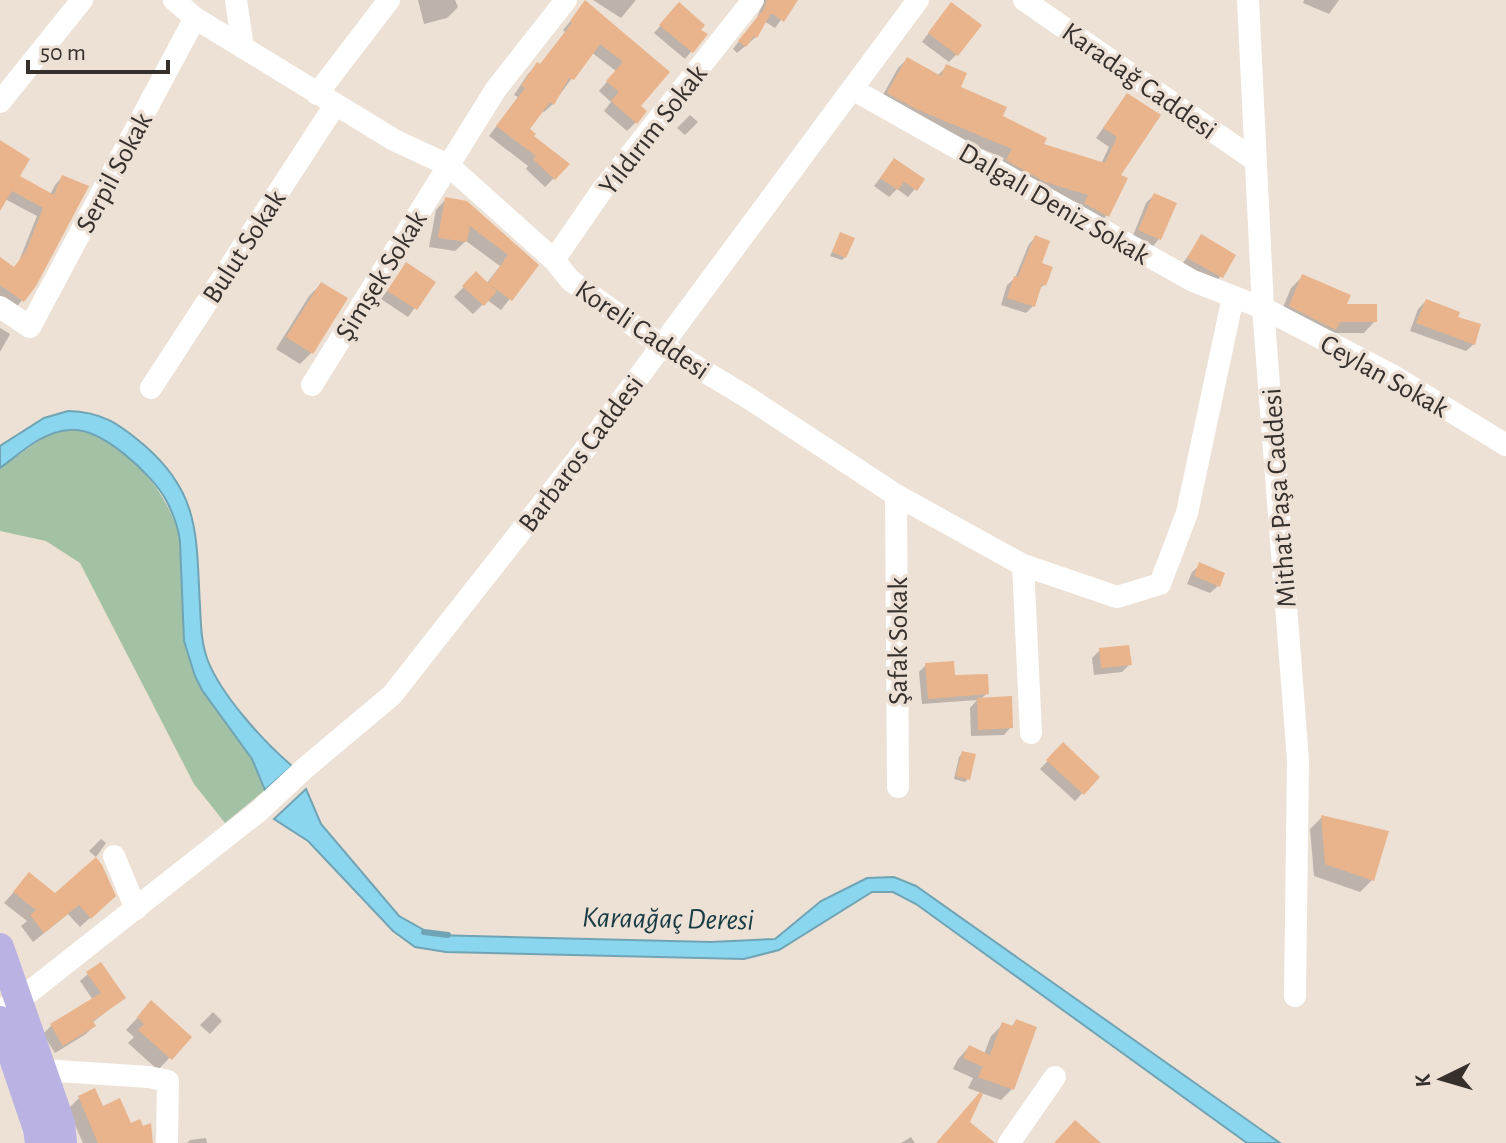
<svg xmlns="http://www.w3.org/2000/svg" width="1506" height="1143" font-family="'Alegreya Sans',sans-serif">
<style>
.green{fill:#a3c1a4}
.water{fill:#89d6ee;stroke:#70a4b4;stroke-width:2}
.shadow{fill:#0003}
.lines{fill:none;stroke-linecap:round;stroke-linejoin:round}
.stream{stroke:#70a4b4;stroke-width:6}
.building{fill:#e9b48b}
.minor{stroke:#fff;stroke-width:22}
.major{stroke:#b9b2e2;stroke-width:28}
.labels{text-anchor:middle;stroke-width:7;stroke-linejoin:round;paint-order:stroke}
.street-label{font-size:28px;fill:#35302c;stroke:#ede0d5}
.water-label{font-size:30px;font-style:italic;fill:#183c46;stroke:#ede0d5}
</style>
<rect width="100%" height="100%" fill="#ede0d5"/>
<!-- green -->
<path class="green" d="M71 429C123 437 170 491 180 541L184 641 195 676 202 690 252 759 265 790 225 823 194 784 80 563 46 541 0 531V468L49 434Z"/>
<!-- water -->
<path class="water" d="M68 411C102 412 118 423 144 445 201 494 196 537 200 606 201 625 201 643 208 661 222 696 263 741 292 766L265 790 252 759 202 690 195 676 184 641 180 541C178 527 173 513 166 500 152 474 101 427 70 430 43 431 21 453 0 468V446L44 418Z
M306 789 321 824 399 916 433 935 711 942 775 939 821 901 867 878 894 877 916 886 1280 1143H1247L916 904 893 892H872L779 950 744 959 446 952 415 947 393 931 308 841 274 819Z"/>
<!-- shadow -->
<path class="shadow" d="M418 0H455L458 7 447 18 424 24Z
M593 0H636L621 18Z
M764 0H796L775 28 764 21 756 37 737 53 733 49 757 18Z
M1304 0H1339L1329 14 1303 3Z
M584 5 667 73 638 106 636 122 627 131 604 111 611 102 599 91 616 71 591 52 553 104 544 112 541 111 528 129 554 178 545 187 526 169 528 166 489 136 518 97 514 95 528 74 537 65 539 66 565 32 563 30Z
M673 12 705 35 685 59 654 33Z
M944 12 957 54 949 62 922 42Z
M907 59 937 76 946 67 959 88 1041 145 1101 164 1109 147 1096 138 1127 95 1118 175 1107 215 1098 225 1076 213 1080 204 1035 190 998 169 1004 158 906 118 879 102 898 68Z
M690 115 698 122 685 135 677 128Z
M0 143 17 177 50 195 55 185 62 177 34 285 15 309 0 298V259L13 269 19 261 37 216 5 199 0 207Z
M894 160 915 189 908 197 897 189 889 197 874 186Z
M1154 195 1159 239 1152 247 1132 238 1146 203Z
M446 199 536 265 501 310 487 300 473 314 454 297 476 274 486 284 500 266 466 241 455 251 429 247 436 210Z
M840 234 845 257 842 260 830 256Z
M1036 237 1044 285 1038 290 1033 306 1026 313 1001 305 1007 285 1015 278 1029 244Z
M1201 237 1221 276 1214 284 1181 266Z
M406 265 433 283 408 317 381 299Z
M1302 277 1344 306 1375 321 1364 333H1331L1279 317 1291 288Z
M321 284 312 352 300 364 276 349 309 296Z
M1426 301 1455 318 1474 344 1466 351 1410 331 1418 309Z
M0 328 10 334 0 352Z
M1200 565 1218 586 1210 593 1187 584 1192 572Z
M1100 650 1130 664 1122 672 1094 675 1092 658Z
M926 665 987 693 980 700 1011 727 1004 735 971 736 970 708 977 700 922 704 919 672Z
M1063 745 1097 777 1075 801 1040 769Z
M962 753 969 778 965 782 954 779 959 757Z
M1322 817 1372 880 1360 892 1314 876 1310 829Z
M101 839 106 843 96 857 89 851Z
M29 875 55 895 103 906 80 927 68 914 33 942 21 926 27 921 4 903Z
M88 974 123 998 92 1023 94 1026 86 1034 55 1053 43 1034 51 1026 93 1000 80 981Z
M213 1012 222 1021 210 1034 200 1025Z
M140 1015 189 1037 158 1070 128 1043 134 1037 126 1030Z
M1016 1021 1012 1089 1001 1100 981 1093 968 1123 978 1143H937L981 1093 968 1088 973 1078 953 1069 958 1059 969 1047 984 1054 991 1036 1003 1024 1011 1027Z
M79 1098 130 1125 149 1143H83L68 1109Z
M911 1137 915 1143H901Z
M206 1138 207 1143H187L190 1140Z"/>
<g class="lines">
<!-- stream -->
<path class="stream" d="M424 932 448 935"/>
</g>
<!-- building -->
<path class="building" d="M585 0 670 72 641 106 647 111 637 124 611 101 619 92 606 81 623 62 600 44 574 80 569 78 554 105 550 102 530 129 536 134 534 136 570 164 555 180 533 159 536 156 496 126 525 88 521 86 537 62 540 64 572 23 570 21Z
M767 0H798L784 22 771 13 757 38 754 36 746 47 738 41 764 9Z
M679 2 705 25 701 30 708 34 693 53 659 25Z
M951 2 982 25 958 56 928 33Z
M907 57 941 76 946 64 967 73 961 87 1007 107 1003 116 1047 138 1044 144 1105 163 1117 137 1103 128 1127 93 1161 115 1121 175 1128 178 1109 217 1084 203 1088 195 1045 182 1006 160 1012 149 916 109 887 93Z
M0 140 30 159 20 176 54 195 62 175 89 186 36 286 24 302 0 285V257L14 267 26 251 43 208 12 191 0 211Z
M894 158 925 179 917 191 904 182 898 190 880 178Z
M1154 193 1177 203 1161 240 1138 230Z
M445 197 467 201 539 265 512 301 489 284 497 291 484 306 462 286 476 271 488 283 508 255 470 226 467 242 438 238Z
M840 232 855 238 846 258 832 252Z
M1201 234 1236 255 1223 278 1187 258Z
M1035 235 1050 241 1042 263 1053 267 1046 286 1042 284 1035 307 1007 298 1014 276 1018 277Z
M406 262 436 282 417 310 387 291Z
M1302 274 1351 295 1347 304H1377V322H1340L1336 330 1289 306Z
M321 282 348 298 313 354 286 337Z
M1426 299 1460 312 1458 317 1481 324 1475 345 1416 323Z
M1199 562 1225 573 1220 587 1194 576Z
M1129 645 1132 665 1101 668 1099 648Z
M954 661 955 675 988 674 989 694 928 699 925 663Z
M1012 696 1013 728 978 730 977 698Z
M1063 742 1100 777 1084 795 1046 760Z
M962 751 976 754 970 780 956 776Z
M1321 815 1389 831 1374 881 1325 864Z
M96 857 102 865 116 896 91 919 79 905 44 933 30 915 36 910 13 892 29 872 55 893Z
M101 962 126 998 93 1021 96 1026 63 1046 50 1024 101 993 86 972Z
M151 1000 192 1037 172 1060 138 1030 144 1024 137 1017Z
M1016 1019 1037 1027 1014 1090 978 1077 983 1067 963 1058 969 1045 990 1055 1002 1022 1013 1026Z
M95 1088 103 1106 120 1098 131 1123 140 1119 143 1126 151 1123 153 1143H98L78 1096Z
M980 1092 983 1094 970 1122 995 1143H936Z
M1075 1120 1101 1143H1054Z"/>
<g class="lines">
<!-- minor -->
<path class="minor" d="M174 0 195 18 394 140 448 165 554 260 570 280 662 346 747 397 896 495 1023 565 1117 597 1160 584 1187 513 1233 297
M236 0 243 48
M1024 0 1256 161
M1248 0 1263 308 1298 760 1295 996
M852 89 1193 281 1263 308 1390 374 1506 445
M317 94 389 0
M0 102 82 0
M554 260 600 193 753 0
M0 307 30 327 195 18
M312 385 496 89 566 0
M151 388 335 105
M896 495 898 787
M1023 565 1031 733
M114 856 136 909
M5 1008 18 1001 259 811 304 769 392 695 580 456 918 0
M42 1070 149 1077 168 1081 167 1143
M1009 1143 1055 1077"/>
<!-- major -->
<path class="major" d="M0 947 61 1123 63 1143
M0 1020 37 1129 39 1143"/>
</g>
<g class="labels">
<!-- street labels -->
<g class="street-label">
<text transform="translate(1140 80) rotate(35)" y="10">Karadağ Caddesi</text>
<text transform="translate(652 129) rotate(-52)" y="10">Yıldırım Sokak</text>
<text transform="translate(113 172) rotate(-62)" y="10">Serpil Sokak</text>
<text transform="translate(1055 203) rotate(30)" y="10">Dalgalı Deniz Sokak</text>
<text transform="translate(243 246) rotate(-57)" y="10">Bulut Sokak</text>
<text transform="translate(380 275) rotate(-58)" y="10">Şimşek Sokak</text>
<text transform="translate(643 329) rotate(34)" y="10">Koreli Caddesi</text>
<text transform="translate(1385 375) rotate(29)" y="10">Ceylan Sokak</text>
<text transform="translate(580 453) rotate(-53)" y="10">Barbaros Caddesi</text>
<text transform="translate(1278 498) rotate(-94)" y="10">Mithat Paşa Caddesi</text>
<text transform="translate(897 641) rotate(-90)" y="10">Şafak Sokak</text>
</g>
<!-- water labels -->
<g class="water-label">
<text transform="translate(668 918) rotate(1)" y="10">Karaağaç Deresi</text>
</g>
</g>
<!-- north arrow -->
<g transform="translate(1442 1079) rotate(265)" stroke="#ede0d5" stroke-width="6" paint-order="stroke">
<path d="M0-6L14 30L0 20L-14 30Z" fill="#35302c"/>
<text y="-12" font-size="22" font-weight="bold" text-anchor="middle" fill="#35302c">K</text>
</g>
<!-- scale -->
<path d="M28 60v12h140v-12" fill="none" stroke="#35302c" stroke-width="4"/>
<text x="40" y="60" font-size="24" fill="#35302c" stroke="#ede0d5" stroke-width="6" paint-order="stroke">50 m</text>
</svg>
